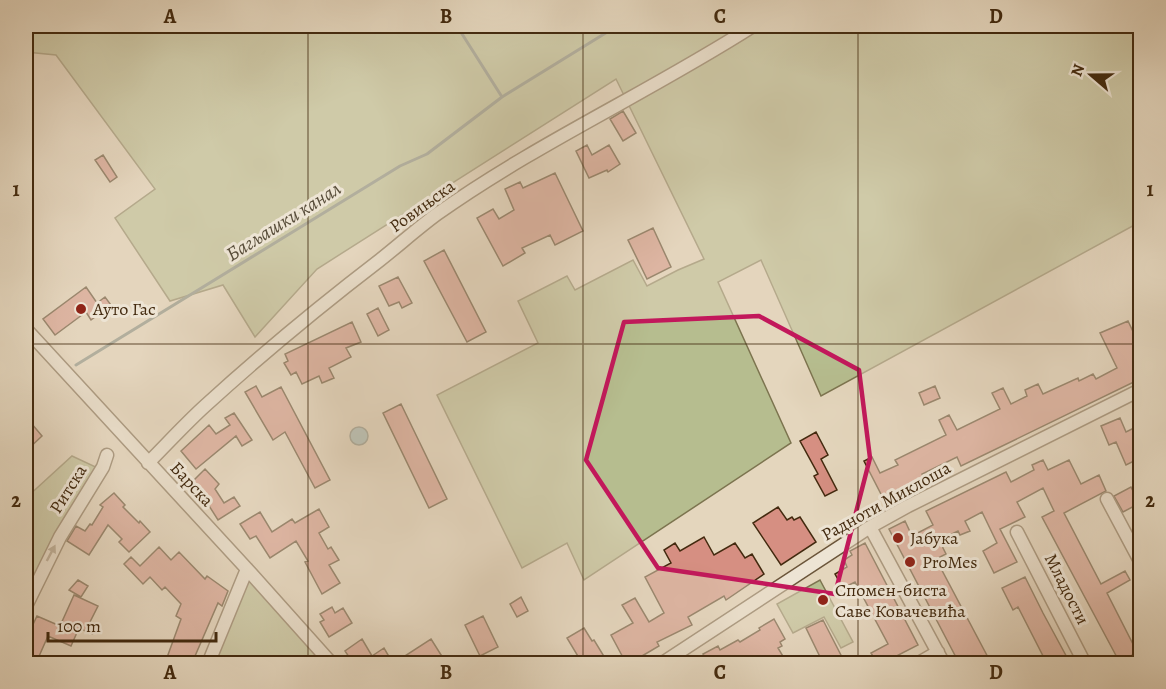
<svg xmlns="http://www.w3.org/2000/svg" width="1166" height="689" font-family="Alegreya,serif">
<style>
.green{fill:#b6bd8f;stroke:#7c744f;stroke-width:1.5}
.water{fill:#97b7b9;stroke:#757f75;stroke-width:1.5}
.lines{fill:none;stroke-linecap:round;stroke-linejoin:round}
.stream{stroke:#757f75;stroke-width:3}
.building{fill:#d68f82;stroke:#432a0f;stroke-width:1.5}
.minor-casing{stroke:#6b553a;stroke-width:15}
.minor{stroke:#ede4d4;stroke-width:12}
.oneway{fill:#988772}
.marked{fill:none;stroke:#c2185b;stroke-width:4.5;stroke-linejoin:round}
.grid{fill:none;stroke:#432a0f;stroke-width:1.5;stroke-opacity:0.55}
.poi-dot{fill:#8f2418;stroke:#ede4d4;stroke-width:2}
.labels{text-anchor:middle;stroke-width:6;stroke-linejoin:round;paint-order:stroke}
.street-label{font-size:18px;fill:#432a0f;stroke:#ede4d4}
.poi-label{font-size:18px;fill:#432a0f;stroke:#ede4d4;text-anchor:start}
.water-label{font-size:20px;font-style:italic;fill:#584d3a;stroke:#ede4d4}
.neatline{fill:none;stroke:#432a0f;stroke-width:2}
.grid-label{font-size:20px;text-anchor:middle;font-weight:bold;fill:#432a0f}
</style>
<rect width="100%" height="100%" fill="#e4d6bd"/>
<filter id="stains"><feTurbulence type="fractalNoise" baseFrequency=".00333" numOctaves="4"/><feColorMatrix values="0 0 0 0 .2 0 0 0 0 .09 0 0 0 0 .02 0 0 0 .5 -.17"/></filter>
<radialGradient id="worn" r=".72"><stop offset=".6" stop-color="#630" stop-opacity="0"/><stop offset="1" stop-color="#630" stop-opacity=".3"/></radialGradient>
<!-- green -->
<path class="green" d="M26 26H1140V222L821 396 761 260 718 282 791 443 584 580 567 543 522 568 437 395 538 343 518 301 567 276 575 290 633 260 647 286 678 270 704 259 616 79 317 269 255 337 223 285 170 301 115 218 155 189 56 55 26 52Z
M72 456 100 469 26 599V498Z
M249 580 326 663 214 664Z
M820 580 853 642 841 648 824 617 793 633 777 604Z"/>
<!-- water -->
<path class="water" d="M350 436a9 9 0 1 1 18 0a9 9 0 1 1-18 0Z"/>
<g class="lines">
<!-- stream -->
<path class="stream" d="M457 26 502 97
M76 365 400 166 427 154 502 97 617 26"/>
</g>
<!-- building -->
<path class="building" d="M623 111 636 133 623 141 610 119Z
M587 145 592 155 609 145 620 164 608 172 607 170 589 178 576 151Z
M103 155 117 177 110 182 95 160Z
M555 173 583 231 555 245 550 235 522 248 525 253 503 266 477 218 493 209 499 219 514 210 505 189 520 182 523 188Z
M653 228 671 267 647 279 628 240Z
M444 250 486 332 467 342 424 261Z
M398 277 412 303 402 308 399 302 389 306 379 286Z
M86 287 97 303 105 297 111 305 91 320 86 312 55 335 43 319Z
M378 308 389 330 378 336 367 314Z
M1128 321 1138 342 1140 341V379L961 466 957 457 922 474 926 483 910 490 908 485 883 498 864 461 872 457 880 473 898 465 895 460 946 435 939 420 949 415 957 430 1000 409 992 393 1003 388 1011 404 1027 396 1025 390 1038 384 1043 394 1078 378 1079 381 1093 374 1096 379 1117 368 1100 333Z
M352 322 361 342 346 348 351 357 329 368 334 378 322 383 319 376 302 384 296 372 291 375 284 363 288 361 285 354Z
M256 386 262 397 281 387 330 480 315 488 285 432 273 440 245 392Z
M935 386 940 398 924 405 919 393Z
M401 404 447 499 429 508 383 413Z
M234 413 252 440 242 446 236 436 196 469 181 451 209 425 216 434 230 425 225 418Z
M26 417 42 436 26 451Z
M1120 418 1126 432 1140 425V458L1126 465 1116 442 1109 445 1101 426Z
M816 432 828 455 821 459 837 490 825 496 814 476 818 474 800 441Z
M1043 460 1048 470 1069 460 1081 484 1099 475 1106 491 1064 513 1101 584 1125 571 1130 580 1107 593 1137 652 1120 663 1042 517 1054 511 1043 488 1017 502 1025 517 1000 529 1017 562 994 573 983 551 997 543 982 512 965 521 970 531 960 535 958 531 939 540 946 554 936 559 991 663H959L889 529 905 521 912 536 933 525 926 511 1006 472 1011 482 1034 470 1032 465Z
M205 469 219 484 215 489 224 503 234 497 240 506 218 520 206 501 190 484Z
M1131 487 1134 493 1140 490V503L1123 512 1114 496Z
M114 493 125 505 123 507 139 523 140 521 150 532 129 552 119 542 122 539 108 525 89 555 67 541 76 526 85 531 90 524 92 525 103 507 100 505Z
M778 507 787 520 792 517 794 520 800 517 816 542 781 565 753 523Z
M319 509 329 527 319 533 328 549 331 547 339 560 329 565 340 583 322 594 305 562 308 561 296 541 270 558 256 536 250 539 240 524 260 512 272 532 292 519 295 523Z
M704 537 714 555 735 543 745 558 752 554 764 574 726 600 724 596 688 617 692 625 657 642 659 646 642 656 643 657 632 663H626L611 635 633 623 622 605 635 598 649 622 664 613 645 577 671 563 664 550 675 543 680 551Z
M865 543 918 645 883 663H877L871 653 888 644 855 582 843 588 835 574 847 567 844 560 852 555 850 551Z
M159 547 171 560 179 552 205 579 207 576 228 591 222 606 218 603 192 663H165L181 619 176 616 181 604 165 587 162 590 150 577 143 584 124 564 131 557 140 566Z
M1025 577 1043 613 1070 663H1027L1043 656 1018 607 1013 610 1002 588Z
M78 580 88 586 81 597 69 590Z
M74 595 98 606 90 622 96 625 92 634 79 628 71 646 48 636 36 663H26V634L28 635 37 616 60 626Z
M521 597 528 611 517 617 510 604Z
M332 607 335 613 343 608 352 623 329 637 320 622 324 620 320 614Z
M483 616 498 647 480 656 465 625Z
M774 619 785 639 780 642 782 646 778 648 787 663H758L755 657 742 663H709L703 654 718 646 720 650 738 640 740 642 760 630 759 628Z
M823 620 845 663H823L806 628Z
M584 628 592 641 594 640 608 663H582L567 638Z
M362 639 372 656 384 648 391 660 385 663H353L345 651Z
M431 639 443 658 434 663H394Z"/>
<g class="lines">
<!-- minor casing -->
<g class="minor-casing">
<path id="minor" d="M26 329 247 569 332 664
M148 463C167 444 186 423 206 405 262 354 320 306 380 260 399 245 418 228 437 214 537 143 650 92 753 26
M1107 499 1140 561
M870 527 944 664
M1017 532 1085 664
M26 606 60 537 103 467 107 455
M208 664 247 569
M661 664 870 527 908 506 1140 390
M917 664 938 652
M1135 664 1140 660"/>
</g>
<!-- minor -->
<use href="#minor" class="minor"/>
</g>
<!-- one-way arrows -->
<defs><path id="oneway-solid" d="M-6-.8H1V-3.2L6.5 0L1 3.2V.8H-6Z" transform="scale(1.5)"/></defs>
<use class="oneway" href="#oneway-solid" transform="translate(51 553) rotate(-62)"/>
<!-- marked area -->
<path d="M0 0H1166V689H0ZM759 316 859 370 870 458 835 594 658 568 586 460 624 322Z" fill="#e4d6bd" fill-opacity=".55" fill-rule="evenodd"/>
<path class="marked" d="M759 316 859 370 870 458 835 594 658 568 586 460 624 322Z"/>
<!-- grid -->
<path class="grid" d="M308 26V664M583 26V664M858 26V664M26 344H1140"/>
<!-- markers -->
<g class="poi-dot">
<circle cx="81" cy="309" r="6"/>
<circle cx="898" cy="538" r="6"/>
<circle cx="910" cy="562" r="6"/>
<circle cx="823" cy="600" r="6"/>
</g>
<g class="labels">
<!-- street labels -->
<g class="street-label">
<text transform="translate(422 206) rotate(-36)" y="6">Ровињска</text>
<text transform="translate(192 484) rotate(47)" y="6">Барска</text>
<text transform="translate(68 489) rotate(-58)" y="6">Ритска</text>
<text transform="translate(886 501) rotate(-29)" y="6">Радноти Миклоша</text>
<text transform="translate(1067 589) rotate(63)" y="6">Младости</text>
</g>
<!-- poi labels -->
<g class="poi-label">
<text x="93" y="315">Ауто Гас</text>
<text x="910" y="544">Јабука</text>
<text x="922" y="568">ProMes</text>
<text x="835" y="596">Спомен-биста<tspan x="835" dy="21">Саве Ковачевића</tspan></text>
</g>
<!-- water labels -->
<g class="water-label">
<text transform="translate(283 221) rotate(-32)" y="7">Багљашки канал</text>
</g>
</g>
<!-- margin -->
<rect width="1166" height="689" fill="none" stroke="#e4d6bd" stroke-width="66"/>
<!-- north arrow -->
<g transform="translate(1091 75) rotate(290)" stroke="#ede4d4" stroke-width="4.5" paint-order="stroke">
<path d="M0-4.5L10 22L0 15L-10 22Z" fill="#432a0f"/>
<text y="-9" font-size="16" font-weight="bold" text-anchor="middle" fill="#432a0f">N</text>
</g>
<!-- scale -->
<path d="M48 632v9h168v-9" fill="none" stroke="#432a0f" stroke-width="3"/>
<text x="57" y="632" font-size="18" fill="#432a0f" stroke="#ede4d4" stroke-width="4.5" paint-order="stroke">100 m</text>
<rect x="33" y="33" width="1100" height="623" class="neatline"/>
<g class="grid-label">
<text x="170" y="23">A</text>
<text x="446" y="23">B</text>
<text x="720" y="23">C</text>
<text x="996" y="23">D</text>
<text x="16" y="196">1</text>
<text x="1150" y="196">1</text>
<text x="16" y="507">2</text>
<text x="1150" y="507">2</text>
<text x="170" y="679">A</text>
<text x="446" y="679">B</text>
<text x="720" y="679">C</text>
<text x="996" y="679">D</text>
</g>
<rect width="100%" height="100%" filter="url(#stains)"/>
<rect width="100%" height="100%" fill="url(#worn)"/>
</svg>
